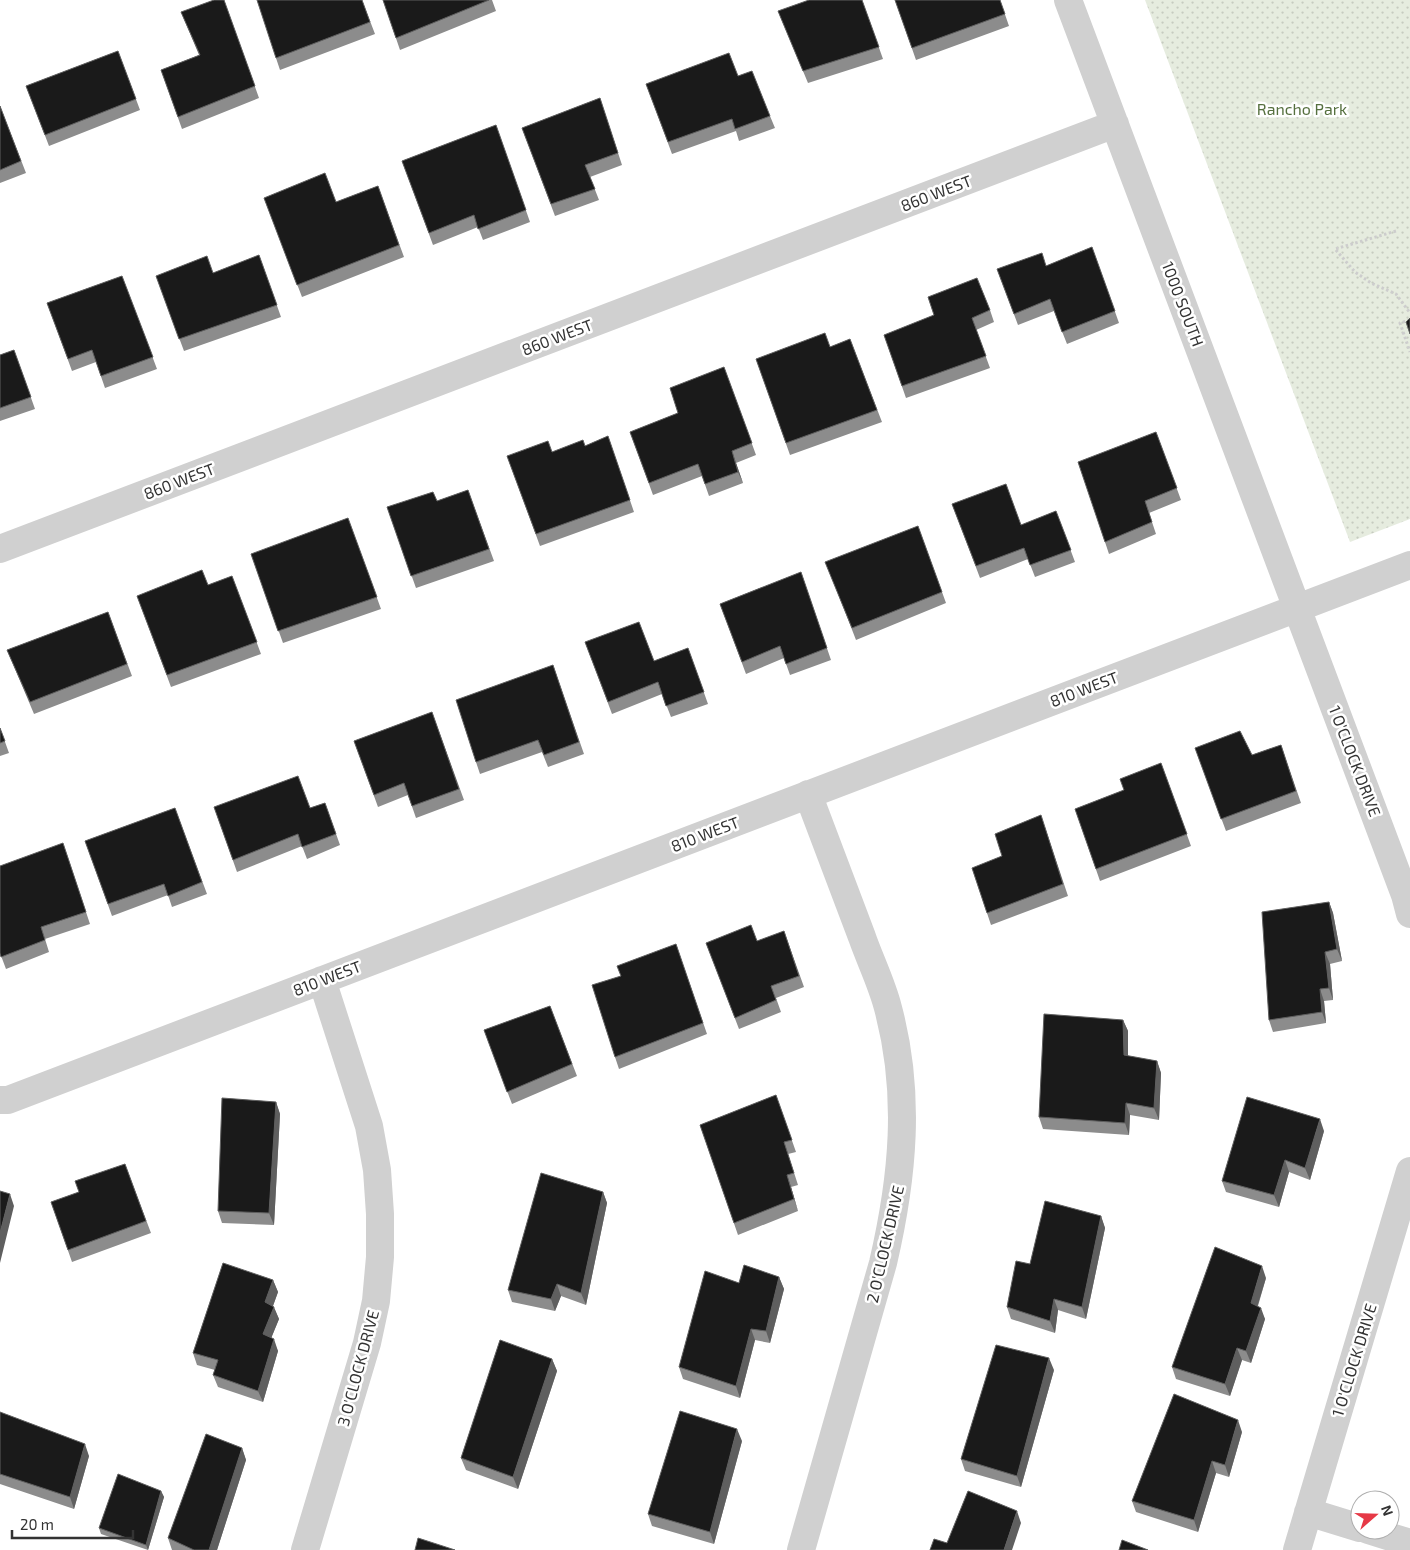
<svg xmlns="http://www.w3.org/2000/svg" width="1410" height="1550" font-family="'Exo 2',sans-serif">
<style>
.green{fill:url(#green-dots)}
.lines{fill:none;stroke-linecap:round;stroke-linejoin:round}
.path{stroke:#cdcdcd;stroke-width:3;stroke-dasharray:2.5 2.5;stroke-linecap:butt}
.street{stroke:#d0d0d0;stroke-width:28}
.wall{fill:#8c8c8c}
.shaded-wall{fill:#5f5f5f}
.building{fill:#1a1a1a;stroke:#5f5f5f}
.labels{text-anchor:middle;stroke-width:5;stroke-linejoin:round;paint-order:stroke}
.park-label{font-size:16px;fill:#56703f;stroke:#fff}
.street-label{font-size:16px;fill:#333;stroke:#fff}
</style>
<defs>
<pattern id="green-dots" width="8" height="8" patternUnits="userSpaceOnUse" patternTransform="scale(1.25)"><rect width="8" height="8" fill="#e6ecdf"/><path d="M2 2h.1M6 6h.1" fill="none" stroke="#c6cbc0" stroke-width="1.8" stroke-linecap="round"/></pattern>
</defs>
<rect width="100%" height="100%" fill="#fff"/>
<!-- green -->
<path class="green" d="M1145 0H1410V519L1350 542Z"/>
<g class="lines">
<!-- path -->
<path class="path" d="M1396 231 1335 249 1355 272 1371 283 1396 294 1410 313
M1410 320 1400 323 1410 352"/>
<!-- street -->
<path class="street" d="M1068 0 1405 895 1410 914
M0 549 1115 124
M0 1100H8L1410 565
M1308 1512 1360 1528
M1368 1530 1410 1543
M305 1550 367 1343 376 1301 380 1257V1214L377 1170 369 1126 322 980
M801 1550 883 1263C903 1177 911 1094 888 1008 882 984 870 960 862 937 844 889 826 842 808 794
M1297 1550 1410 1171"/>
</g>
<!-- wall -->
<path class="wall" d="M224 0 259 98 182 129 161 70 199 55 181 12Z
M362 0 375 34 280 70 276 58Z
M383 0H492L496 11 400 50Z
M862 0 883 59 808 83 778 11Z
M895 0H1000L1009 26 916 60Z
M118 51 140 110 49 146 26 86Z
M738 76 770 116 775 128 739 141 736 131 672 154 646 84Z
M600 98 622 165 590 177 599 200 555 216 522 128Z
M0 106 26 173 0 183Z
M496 125 530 222 483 240 478 227 433 245 402 161Z
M378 186 404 257 302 297 264 198 336 202Z
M1092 247 1119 323 1067 344 1054 311 1018 325 997 269 1046 266Z
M259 255 281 317 184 351 156 276 213 273Z
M122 276 157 369 105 388 96 362 72 371 47 303Z
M990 310 994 322 976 330 990 368 906 398 884 335Z
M850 339 882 422 790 455 756 359 830 347Z
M14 350 35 409 0 421V355Z
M724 367 756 455 736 463 743 483 709 496 702 476 653 495 630 432 678 413Z
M1156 432 1181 500 1149 513 1156 534 1109 554 1105 542Z
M608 436 634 512 540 546 507 456 552 452 585 446Z
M468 490 494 561 416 588 387 507 437 501Z
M952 504 1021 525 1056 511 1075 562 1035 577 1028 559 980 578Z
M348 518 381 609 283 643 251 554Z
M918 526 946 603 856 640 830 573Z
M801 572 831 660 790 675 784 658 746 674 720 604Z
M232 576 261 654 171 687 137 596 208 585Z
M108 612 132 676 34 714 7 650Z
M585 642 654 661 688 648 708 704 671 717 662 694 612 714Z
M553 665 584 754 548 767 542 752 480 774 476 762Z
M432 712 464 800 416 818 408 795 378 807 354 741Z
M0 728 9 753 0 756Z
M1281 745 1301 803 1226 831 1195 748 1252 755Z
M1161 763 1191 846 1100 881 1075 809 1124 790Z
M325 803 340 845 307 859 302 846 237 872 214 807 310 808Z
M175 808 207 894 172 907 168 895 112 916 85 841Z
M1045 827 1068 896 991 925 987 913 1002 856Z
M67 855 90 924 45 939 49 952 6 969 0 953Z
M1329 902 1333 913 1342 961 1330 964 1333 1000 1324 1001 1326 1023 1273 1032 1269 1020Z
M784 931 804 987 776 998 781 1012 739 1029 706 943 757 941Z
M676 944 707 1034 619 1069 615 1057 621 976Z
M550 1006 577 1076 512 1104 484 1030Z
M1123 1020 1128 1031V1056L1157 1061 1161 1073 1159 1120 1130 1115 1129 1135 1043 1129 1039 1117Z
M776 1095 796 1152 788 1154 798 1185 791 1187 798 1211 738 1235 700 1125Z
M276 1102 280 1114 274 1225 222 1223 218 1211Z
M1324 1131 1310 1180 1289 1172 1279 1207 1226 1192 1222 1181Z
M125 1164 151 1233 72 1262 51 1202 79 1192Z
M603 1192 607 1203 586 1305 561 1296 555 1311 512 1302 508 1290Z
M1101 1216 1105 1228 1086 1319 1058 1310 1055 1333 1011 1319 1007 1307 1030 1264Z
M779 1277 784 1289 770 1343 755 1340 740 1398 683 1379 679 1367 739 1283Z
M1266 1278 1258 1306 1265 1319 1251 1363 1242 1360 1230 1396 1176 1379 1172 1367Z
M273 1280 278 1292 273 1306 279 1319 271 1338 278 1351 263 1402 218 1387 213 1375 215 1370 197 1365 193 1353Z
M552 1359 557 1371 518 1489 466 1470 461 1458Z
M1054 1370 1021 1487 965 1471 961 1459Z
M0 1412 89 1456 74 1509 0 1484Z
M1242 1432 1229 1477 1216 1473 1198 1532 1136 1512 1132 1501Z
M742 1441 714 1544 652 1526 648 1514Z
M242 1448 246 1460 217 1550H172L168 1538Z
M161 1491 164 1497 148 1550 101 1534 99 1528Z"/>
<!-- shaded-wall -->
<path class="shaded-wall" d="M732 451 736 463 743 483 738 472Z
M1329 902 1333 913 1342 961 1337 949Z
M1325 952 1330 964 1333 1000 1329 988Z
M1320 989 1324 1001 1326 1023 1322 1012Z
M1123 1020 1128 1031V1067L1124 1055Z
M1157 1061 1161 1073 1159 1120 1154 1108Z
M276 1102 280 1114 274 1225 269 1213Z
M1126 1103 1130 1115 1129 1135 1125 1123Z
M1320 1119 1324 1131 1310 1180 1305 1168Z
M1285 1160 1289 1172 1279 1207 1274 1195Z
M787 1175 791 1187 798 1211 794 1199Z
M603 1192 607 1203 586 1305 581 1293Z
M10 1194 14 1206 0 1263V1233Z
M1101 1216 1105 1228 1086 1319 1082 1307Z
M1262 1266 1266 1278 1255 1314 1251 1303Z
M779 1277 784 1289 770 1343 766 1331Z
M273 1280 278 1292 270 1314 265 1302Z
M557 1284 561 1296 555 1311 551 1299Z
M1054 1299 1058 1310 1055 1333 1050 1321Z
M274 1307 279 1319 268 1346 263 1334Z
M1261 1308 1265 1319 1251 1363 1246 1351Z
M751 1329 755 1340 740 1398 736 1386Z
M274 1339 278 1351 263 1402 258 1391Z
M1237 1348 1242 1360 1230 1396 1225 1384Z
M1049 1358 1054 1370 1021 1487 1017 1476Z
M552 1359 557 1371 518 1489 513 1477Z
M1238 1420 1242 1432 1229 1477 1225 1465Z
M737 1429 742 1441 714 1544 710 1532Z
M85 1444 89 1456 74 1509 70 1497Z
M242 1448 246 1460 217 1550H209Z
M1212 1461 1216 1473 1198 1532 1194 1520Z
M161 1491 164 1497 148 1550 146 1545Z
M1017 1511 1021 1523 1012 1550H1004Z"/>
<!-- building -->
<path class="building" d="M214 0H224L255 86 178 117 161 70 200 55 181 12Z
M257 0H362L370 22 276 58Z
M383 0H489L396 38Z
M809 0H862L879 47 803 71 778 11Z
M895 0H1000L1005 14 912 48Z
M118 51 136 99 45 135 26 86Z
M729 53 738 76 752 71 770 116 735 129 732 119 668 142 646 84Z
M600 98 618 153 585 165 595 189 551 204 522 128Z
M0 106 21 161 0 170Z
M496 125 526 210 478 229 474 215 429 233 402 161Z
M325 173 336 202 378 186 399 245 297 285 264 198Z
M1092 247 1115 311 1062 332 1050 299 1014 314 997 269 1042 253 1046 266Z
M259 255 277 305 179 339 156 276 207 256 213 273Z
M122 276 153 357 101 376 92 350 68 359 47 303Z
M977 278 990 310 972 318 986 356 902 386 884 335 934 315 928 297Z
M1410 318V334L1406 322Z
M825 333 830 347 850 339 877 410 786 443 756 359Z
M14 350 31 397 0 408V355Z
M724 367 752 443 732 451 738 472 705 484 698 464 649 483 630 432 678 413 670 388Z
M1156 432 1177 488 1145 501 1152 522 1105 542 1078 462Z
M608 436 630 500 536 534 507 456 548 441 552 452 583 440 585 446Z
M1006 484 1021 525 1056 511 1071 550 1030 565 1024 548 976 566 952 504Z
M468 490 489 549 411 576 387 507 433 492 437 501Z
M348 518 377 597 278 631 251 554Z
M918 526 942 592 852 628 825 562Z
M202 570 208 585 232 576 257 642 167 675 137 596Z
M801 572 827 648 786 664 780 646 742 662 720 604Z
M108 612 127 664 30 702 7 650Z
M639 622 654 661 688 648 704 692 666 706 658 682 608 702 585 642Z
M553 665 579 742 544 755 538 740 476 762 456 700Z
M432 712 459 789 412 806 404 783 374 795 354 741Z
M0 728 5 741 0 743Z
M1240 731 1252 755 1281 745 1296 791 1221 819 1195 748Z
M1161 763 1187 834 1096 869 1075 809 1124 790 1120 779Z
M298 776 310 808 325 803 336 834 302 847 298 834 233 860 214 807Z
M175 808 202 882 168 896 164 884 108 904 85 841Z
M1041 815 1063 884 987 913 972 868 1002 856 995 834Z
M63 843 86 912 41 927 45 940 1 957 0 953V866Z
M1329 902 1337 949 1325 952 1329 988 1320 989 1322 1012 1269 1020 1262 912Z
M751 925 757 941 784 931 799 976 771 986 776 1000 735 1018 706 943Z
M676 944 703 1023 615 1057 592 985 621 976 617 966Z
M550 1006 572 1064 507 1092 484 1030Z
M1044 1014 1123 1020 1124 1055 1157 1061 1154 1108 1126 1103 1125 1123 1039 1117Z
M776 1095 792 1140 784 1142 794 1173 787 1175 794 1199 734 1223 700 1125Z
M1247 1097 1320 1119 1305 1168 1285 1160 1274 1195 1222 1181Z
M222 1098 276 1102 269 1213 218 1211Z
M125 1164 146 1221 68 1250 51 1202 79 1192 75 1181Z
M541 1173 603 1192 581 1293 557 1284 551 1299 508 1290Z
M0 1191 10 1194 0 1233Z
M1045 1201 1101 1216 1082 1307 1054 1299 1050 1321 1007 1307 1016 1261 1030 1264Z
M1215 1247 1262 1266 1251 1303 1261 1308 1246 1351 1237 1348 1225 1384 1172 1367Z
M223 1263 273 1280 265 1302 274 1307 263 1334 274 1339 258 1391 213 1375 218 1360 193 1353Z
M744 1265 779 1277 766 1331 751 1329 736 1386 679 1367 705 1271 739 1283Z
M500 1340 552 1359 513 1477 461 1458Z
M996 1345 1049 1358 1017 1476 961 1459Z
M1174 1394 1238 1420 1225 1465 1212 1461 1194 1520 1132 1501Z
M680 1411 737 1429 710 1532 648 1514Z
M0 1412 85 1444 70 1497 0 1474Z
M206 1434 242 1448 209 1550H194L168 1538Z
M118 1474 161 1491 146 1545 99 1528Z
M968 1491 1017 1511 1004 1550H930L934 1539 947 1543Z
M418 1538 455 1550H415Z
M1122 1540 1148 1550H1119Z"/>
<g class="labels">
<!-- park labels -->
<g class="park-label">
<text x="1302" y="115">Rancho Park</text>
</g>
<!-- street labels -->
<g class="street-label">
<text transform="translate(936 193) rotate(-21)" y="6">860 WEST</text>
<text transform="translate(1183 304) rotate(69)" y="6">1000 SOUTH</text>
<text transform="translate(557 337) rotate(-21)" y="6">860 WEST</text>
<text transform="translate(179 481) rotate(-21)" y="6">860 WEST</text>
<text transform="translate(1084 689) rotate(-21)" y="6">810 WEST</text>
<text transform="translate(1355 761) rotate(69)" y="6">1 O'CLOCK DRIVE</text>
<text transform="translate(705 834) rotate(-21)" y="6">810 WEST</text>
<text transform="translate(327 978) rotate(-21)" y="6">810 WEST</text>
<text transform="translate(885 1244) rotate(-77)" y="6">2 O'CLOCK DRIVE</text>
<text transform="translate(1354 1360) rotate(-73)" y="6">1 O'CLOCK DRIVE</text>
<text transform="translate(358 1368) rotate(-75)" y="6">3 O'CLOCK DRIVE</text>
</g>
</g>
<!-- north arrow -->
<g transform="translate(1375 1515) rotate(70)"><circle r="24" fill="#ffffff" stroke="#adadad"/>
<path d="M0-4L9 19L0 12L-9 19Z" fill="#e63946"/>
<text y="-8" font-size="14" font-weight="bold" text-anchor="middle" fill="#333333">N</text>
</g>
<!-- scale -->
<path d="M12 1530v8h121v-8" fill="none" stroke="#333333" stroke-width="2.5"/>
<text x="20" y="1530" font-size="15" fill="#333333" stroke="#ffffff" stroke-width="4" paint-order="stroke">20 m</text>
</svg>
